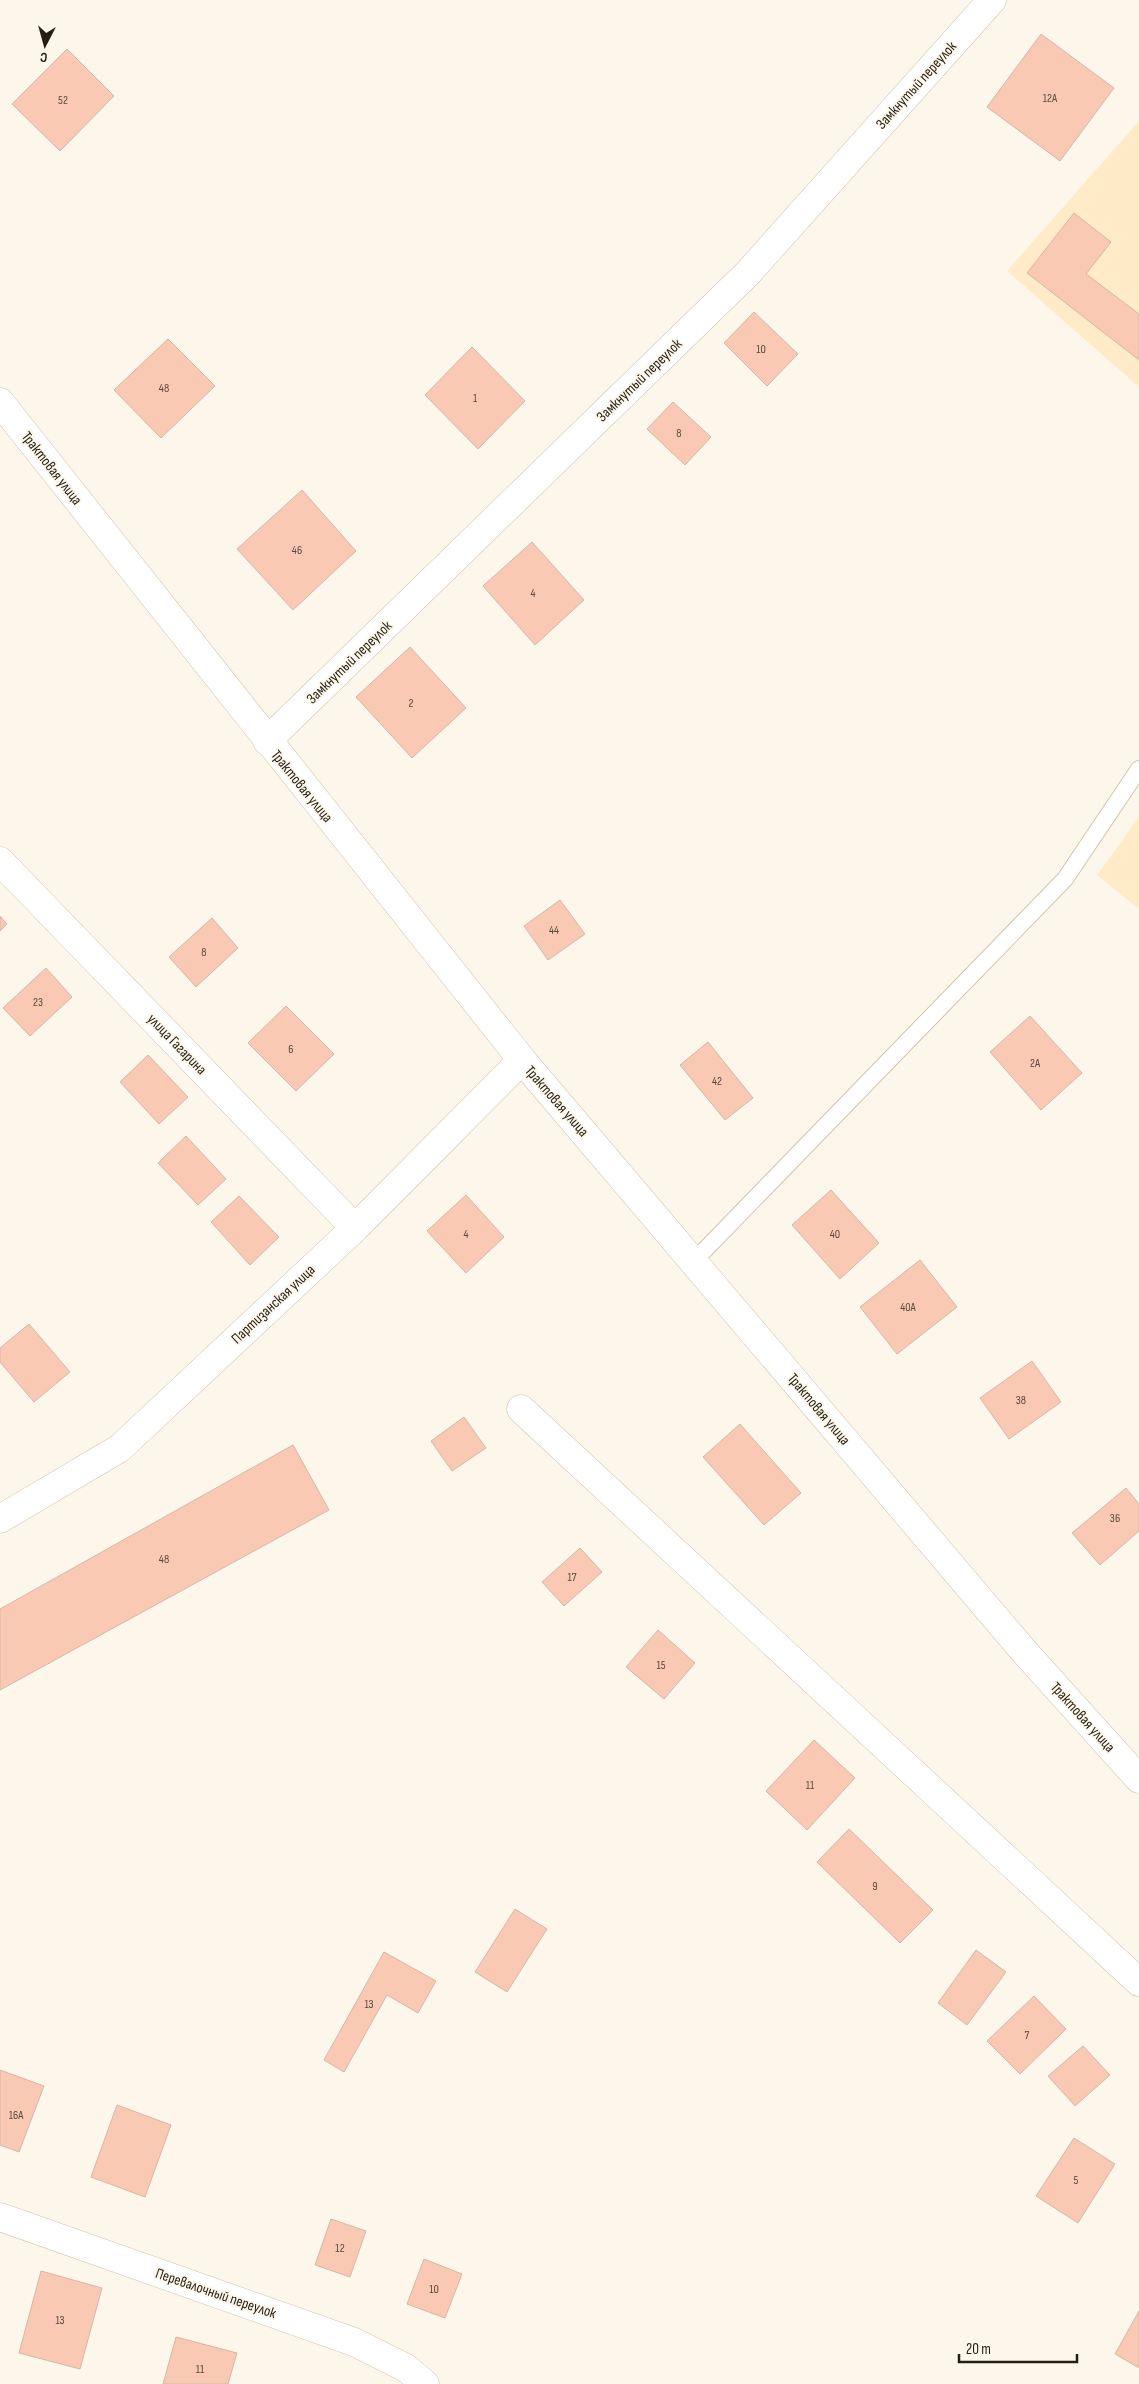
<svg xmlns="http://www.w3.org/2000/svg" width="1139" height="2384" font-family="'Sofia Sans Condensed',sans-serif">
<style>
.built{fill:#ffebc8}
.building{fill:#fac9b4;stroke:#d5b6a8}
.lines{fill:none;stroke-linecap:round;stroke-linejoin:round}
.service-casing{stroke:#d3c4a9;stroke-width:18}
.minor-casing{stroke:#d3c4a9;stroke-width:29}
.tertiary-casing{stroke:#d3c4a9;stroke-width:29}
.service{stroke:#fff;stroke-width:16}
.minor{stroke:#fff;stroke-width:28}
.tertiary{stroke:#fff;stroke-width:28}
.labels{text-anchor:middle;stroke-width:4;stroke-linejoin:round;paint-order:stroke}
.number-label{font-size:12px;fill:#5a493c}
.street-label{font-size:15px;fill:#241e14;stroke:#fdf7eb}
</style>
<rect width="100%" height="100%" fill="#fdf7eb"/>
<!-- built -->
<path class="built" d="M1139 121V387L1007 271Z
M1139 817V909L1097 875Z"/>
<!-- building -->
<path class="building" d="M1041 34 1114 88 1060 161 987 107Z
M67 49 114 96 60 151 12 104Z
M1074 213 1111 242 1086 274 1139 314V360L1027 273Z
M754 312 798 354 767 386 724 343Z
M168 339 215 386 161 438 114 390Z
M472 347 525 401 478 449 425 395Z
M673 402 711 437 685 465 647 429Z
M302 490 356 551 293 610 237 549Z
M532 542 584 600 535 645 483 586Z
M410 647 466 708 412 758 356 697Z
M560 900 585 934 548 960 524 926Z
M0 916 7 924 0 931Z
M212 918 238 948 196 987 169 957Z
M46 968 72 997 30 1036 3 1008Z
M286 1006 334 1054 296 1091 248 1043Z
M1030 1016 1082 1073 1041 1110 990 1052Z
M708 1042 753 1098 725 1120 680 1065Z
M148 1055 188 1097 159 1124 120 1082Z
M186 1136 226 1179 198 1205 158 1163Z
M831 1190 879 1243 840 1279 792 1225Z
M466 1195 504 1237 466 1273 427 1231Z
M239 1196 279 1237 250 1265 211 1222Z
M920 1260 957 1307 897 1354 860 1307Z
M29 1324 70 1372 34 1402 0 1362V1348Z
M1032 1361 1061 1402 1009 1439 980 1398Z
M464 1417 486 1448 452 1471 431 1441Z
M740 1424 801 1493 764 1525 703 1457Z
M293 1445 329 1510 0 1690V1609Z
M1126 1488 1139 1504V1531L1100 1565 1072 1533Z
M580 1548 602 1572 564 1606 542 1582Z
M658 1630 695 1663 664 1699 626 1667Z
M814 1740 855 1778 807 1830 766 1791Z
M849 1829 933 1910 900 1943 817 1862Z
M515 1909 547 1929 507 1992 475 1972Z
M976 1950 1006 1972 967 2025 938 2003Z
M384 1952 436 1981 418 2013 387 1995 344 2072 324 2060Z
M1034 1996 1066 2029 1020 2074 987 2041Z
M1083 2046 1110 2075 1075 2106 1048 2076Z
M0 2070 44 2086 19 2152 0 2145Z
M117 2105 171 2125 145 2197 91 2177Z
M1074 2138 1115 2164 1078 2223 1036 2196Z
M331 2219 366 2231 350 2277 315 2265Z
M424 2259 462 2274 445 2318 407 2304Z
M41 2271 102 2288 80 2369 19 2353Z
M1139 2311V2368L1115 2354Z
M176 2337 237 2353 228 2384H163Z"/>
<g class="lines">
<!-- service casing -->
<g class="service-casing">
<path id="service" d="M694 1261 1065 879 1139 769"/>
</g>
<!-- minor casing -->
<g class="minor-casing">
<path id="minor" d="M267 741 748 273 992 0
M0 861 355 1228
M521 1409 1139 1982
M0 1519 120 1448 355 1228 522 1060
M0 2217 354 2342 406 2368 425 2384"/>
</g>
<!-- tertiary casing -->
<g class="tertiary-casing">
<path id="tertiary" d="M0 402 522 1060 1022 1649 1139 1779"/>
</g>
<!-- service -->
<use href="#service" class="service"/>
<!-- minor -->
<use href="#minor" class="minor"/>
<!-- tertiary -->
<use href="#tertiary" class="tertiary"/>
</g>
<g class="labels">
<!-- number labels -->
<g class="number-label">
<text x="1050" y="102">12А</text>
<text x="63" y="104">52</text>
<text x="761" y="353">10</text>
<text x="164" y="392">48</text>
<text x="475" y="402">1</text>
<text x="679" y="437">8</text>
<text x="297" y="554">46</text>
<text x="533" y="597">4</text>
<text x="411" y="707">2</text>
<text x="554" y="934">44</text>
<text x="204" y="956">8</text>
<text x="38" y="1006">23</text>
<text x="291" y="1053">6</text>
<text x="1035" y="1067">2А</text>
<text x="717" y="1085">42</text>
<text x="466" y="1238">4</text>
<text x="835" y="1238">40</text>
<text x="908" y="1311">40А</text>
<text x="1021" y="1404">38</text>
<text x="1115" y="1522">36</text>
<text x="164" y="1563">48</text>
<text x="572" y="1581">17</text>
<text x="661" y="1669">15</text>
<text x="810" y="1789">11</text>
<text x="875" y="1890">9</text>
<text x="369" y="2008">13</text>
<text x="1027" y="2039">7</text>
<text x="16" y="2119">16А</text>
<text x="1076" y="2184">5</text>
<text x="340" y="2252">12</text>
<text x="434" y="2293">10</text>
<text x="60" y="2324">13</text>
<text x="200" y="2373">11</text>
</g>
<!-- street labels -->
<g class="street-label">
<text transform="translate(916 85) rotate(-48)" y="5">Замкнутый переулок</text>
<text transform="translate(639 380) rotate(-44)" y="5">Замкнутый переулок</text>
<text transform="translate(52 468) rotate(52)" y="5">Трактовая улица</text>
<text transform="translate(349 662) rotate(-44)" y="5">Замкнутый переулок</text>
<text transform="translate(302 786) rotate(51)" y="5">Трактовая улица</text>
<text transform="translate(177 1044) rotate(46)" y="5">улица Гагарина</text>
<text transform="translate(557 1101) rotate(49)" y="5">Трактовая улица</text>
<text transform="translate(273 1304) rotate(-43)" y="5">Партизанская улица</text>
<text transform="translate(819 1409) rotate(50)" y="5">Трактовая улица</text>
<text transform="translate(1083 1717) rotate(48)" y="5">Трактовая улица</text>
<text transform="translate(216 2293) rotate(19)" y="5">Перевалочный переулок</text>
</g>
</g>
<!-- north arrow -->
<g transform="translate(45 45) rotate(186)" stroke="#fdf7eb" stroke-width="4" paint-order="stroke">
<path d="M0-4L9 19L0 12L-9 19Z" fill="#241e14"/>
<text y="-8" font-size="14" font-weight="bold" text-anchor="middle" fill="#241e14">С</text>
</g>
<!-- scale -->
<path d="M959 2354v8h118v-8" fill="none" stroke="#241e14" stroke-width="2.5"/>
<text x="966" y="2354" font-size="15" fill="#241e14" stroke="#fdf7eb" stroke-width="4" paint-order="stroke">20 m</text>
</svg>
